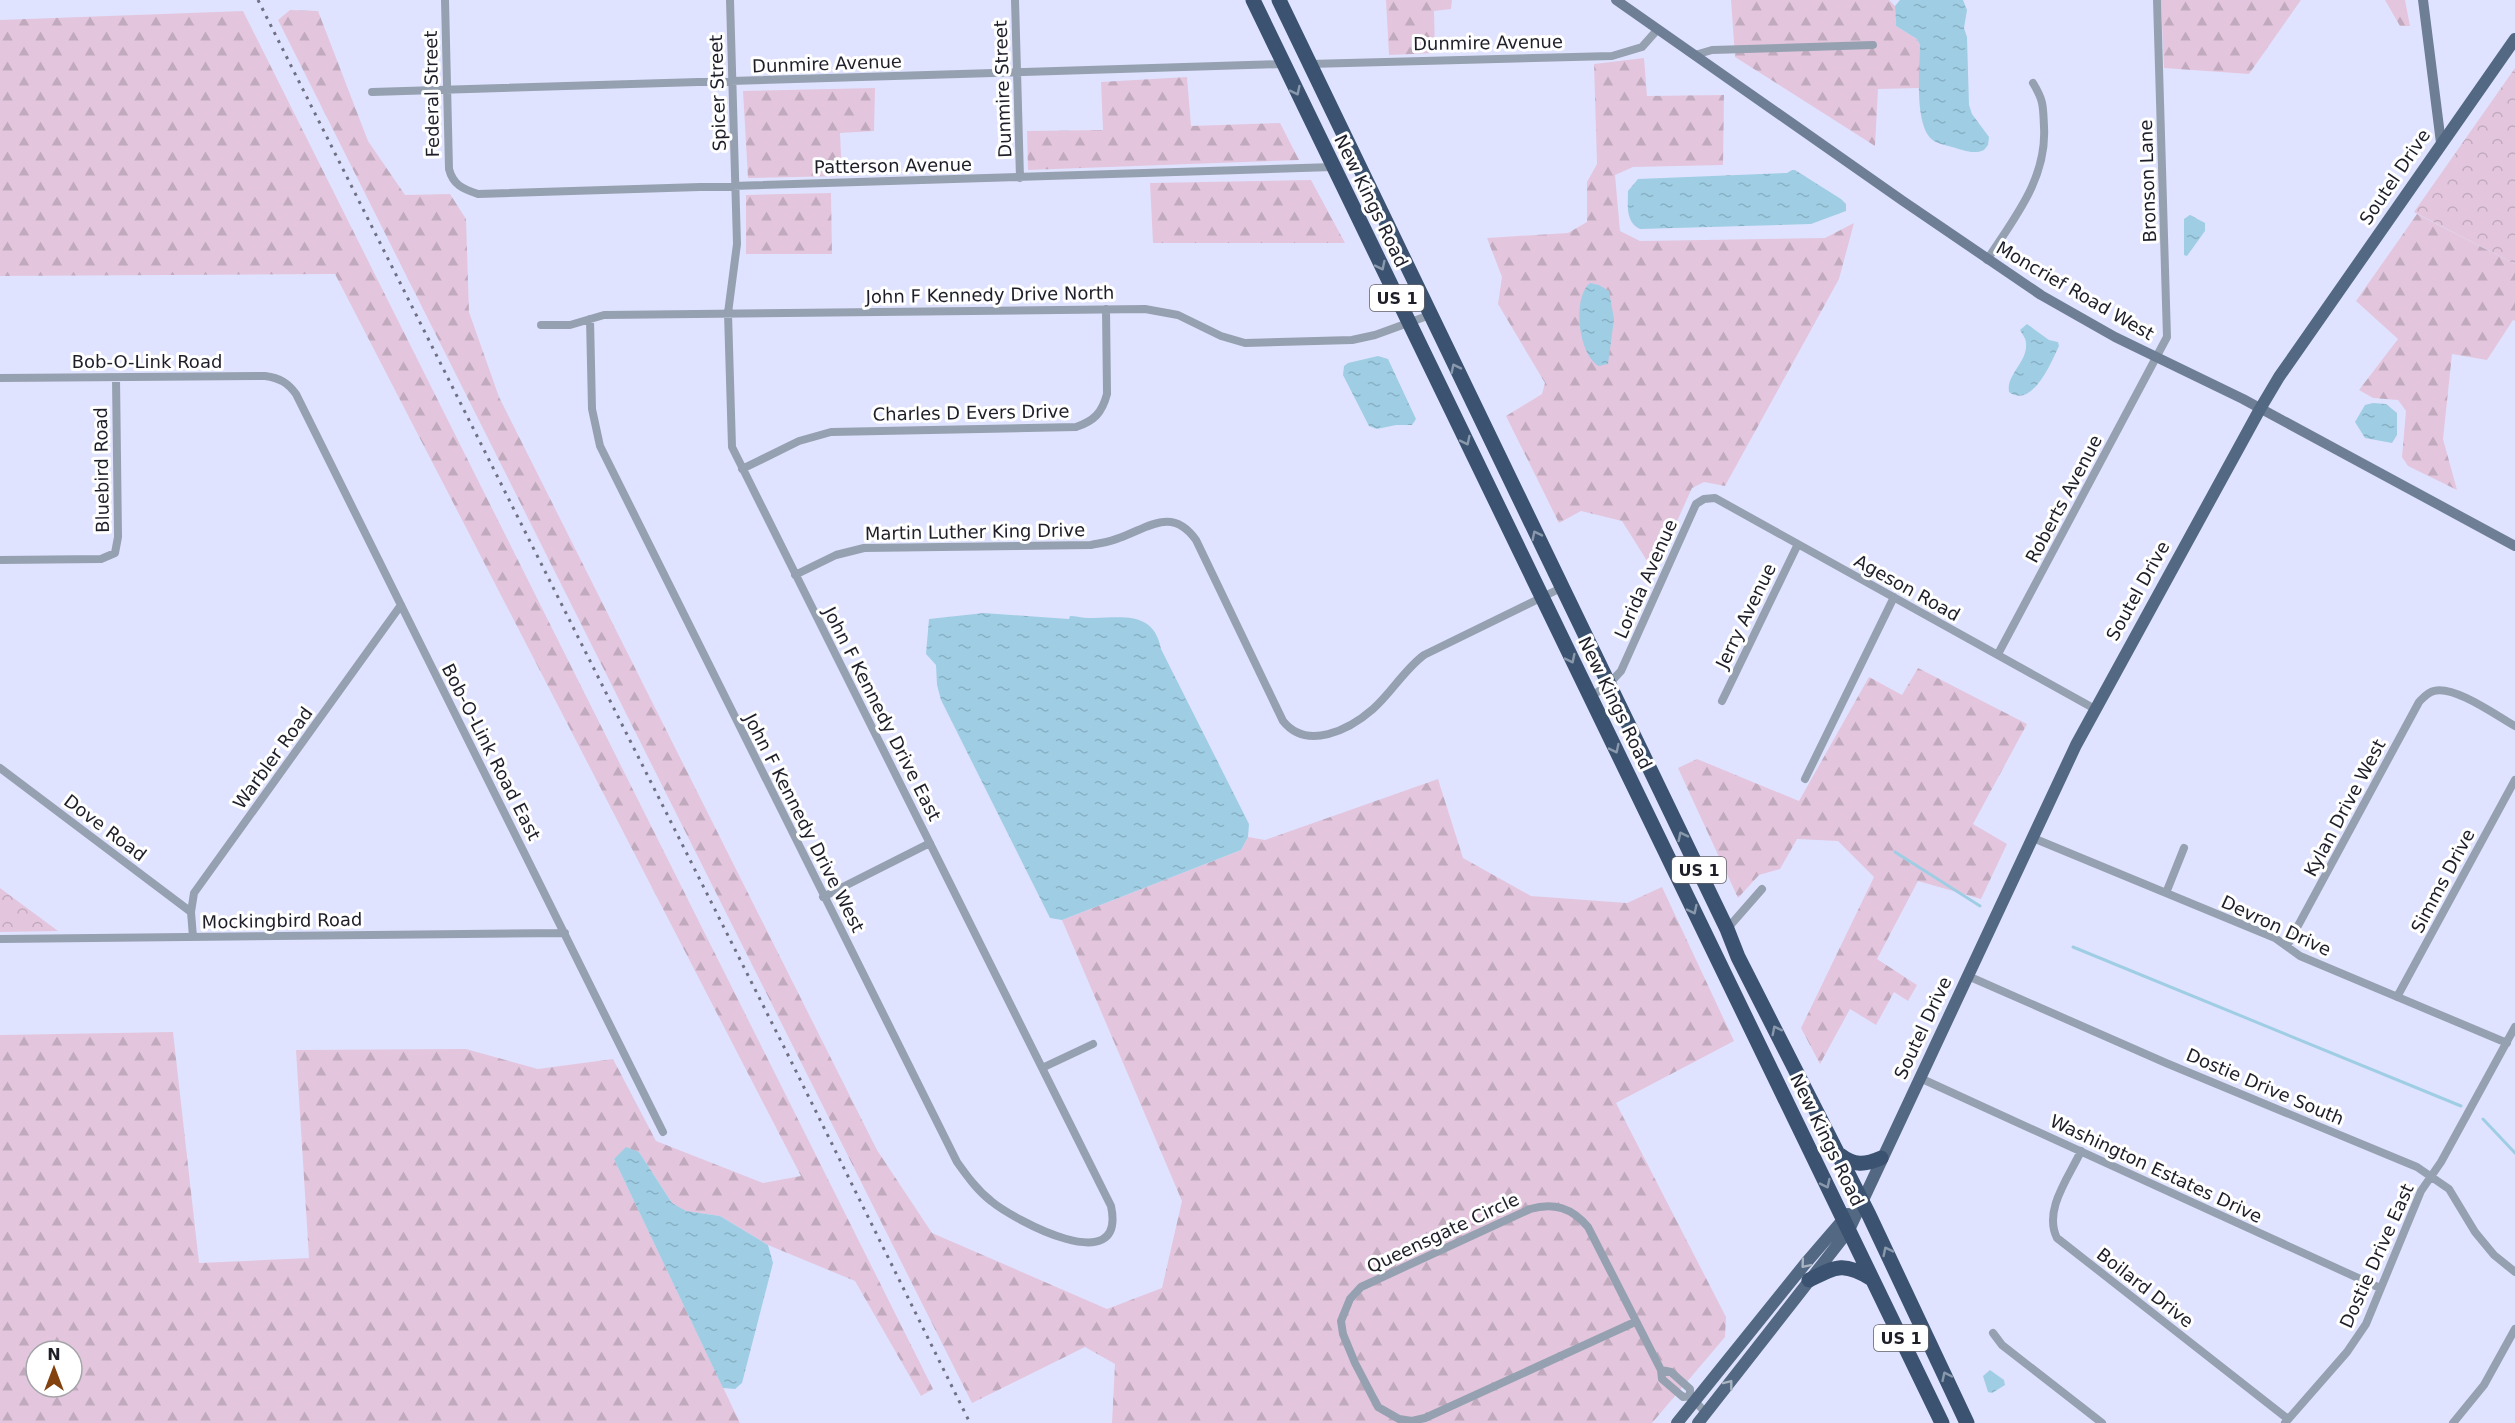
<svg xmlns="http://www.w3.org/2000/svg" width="2515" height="1423" font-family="'DejaVu Sans',sans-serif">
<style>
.forest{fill:url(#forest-firs);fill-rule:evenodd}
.park{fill:url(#park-crowns)}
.water{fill:url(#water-ripples)}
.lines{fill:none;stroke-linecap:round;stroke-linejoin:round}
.stream{stroke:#9fcee4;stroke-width:3}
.street{stroke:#95a1b0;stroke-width:8}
.secondary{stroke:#6e7f95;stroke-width:10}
.primary{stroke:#536882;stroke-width:12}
.highway{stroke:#3b5371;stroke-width:15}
.rail{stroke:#6f7183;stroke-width:3;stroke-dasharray:3 6;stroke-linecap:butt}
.oneway{stroke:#8998aa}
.oneway2{stroke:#a9b4c0}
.labels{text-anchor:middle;stroke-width:6;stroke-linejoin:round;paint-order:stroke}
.shield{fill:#fff;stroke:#616268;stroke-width:1.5}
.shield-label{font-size:16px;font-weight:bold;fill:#1d1e28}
.street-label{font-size:18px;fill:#1d1e28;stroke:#fff}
</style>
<defs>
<pattern id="forest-firs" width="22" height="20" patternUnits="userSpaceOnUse" patternTransform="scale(1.5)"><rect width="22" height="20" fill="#e3c6dd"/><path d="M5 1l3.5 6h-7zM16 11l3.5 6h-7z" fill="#c2aabe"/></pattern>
<pattern id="park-crowns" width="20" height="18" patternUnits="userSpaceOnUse" patternTransform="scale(1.5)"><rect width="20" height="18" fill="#e3c6dd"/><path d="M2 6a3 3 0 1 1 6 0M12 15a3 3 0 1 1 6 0" fill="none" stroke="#c2aabe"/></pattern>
<pattern id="water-ripples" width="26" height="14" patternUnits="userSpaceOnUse" patternTransform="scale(1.5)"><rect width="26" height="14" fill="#9fcee4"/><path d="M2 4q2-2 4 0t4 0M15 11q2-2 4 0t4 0" fill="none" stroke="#88b0c4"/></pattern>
</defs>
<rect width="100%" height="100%" fill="#e0e3ff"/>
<!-- forest -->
<path class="forest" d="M1386 0H1452L1451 9 1434 11 1435 53 1389 55Z
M1731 0H1889L1895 6 1896 26 1917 39 1920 45V88L1878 89 1875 146 1735 57Z
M2161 0H2301L2249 74 2164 68Z
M2385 0H2405L2410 26H2400Z
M290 10 318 11 368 141 405 195 450 194 466 219 469 312 499 397 877 1150 932 1233 1107 1309 1162 1288 1182 1201 1062 920 1241 850 1248 837 1265 840 1438 779 1463 858 1531 896 1627 903 1662 887 1734 1041 1616 1103 1726 1317 1725 1337 1652 1423H1112L1115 1364 1085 1347 972 1403 278 20Z
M243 11 933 1389 921 1396 855 1281 768 1245 720 1216 685 1211 672 1203 639 1152 614 1159 740 1423H0V1035L173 1032 199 1263 309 1258 296 1050 466 1049 538 1069 613 1059 656 1141 763 1183 801 1176 335 274 0 276V20ZM36 1351H72V1387H36Z
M1644 58 1647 96 1724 95 1723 165 1633 167 1615 175 1620 231 1640 241 1825 238 1854 223 1839 279 1725 486 1704 482 1692 488 1654 572 1622 521 1581 511 1559 523 1506 416 1542 394 1545 383 1498 304 1502 277 1487 238 1568 233 1587 222V182L1597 164 1594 64Z
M1187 77 1191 126 1280 123 1299 160 1028 170 1027 131 1103 130 1101 82Z
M875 88 874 131 840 133 842 176 748 178 743 91Z
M1311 180 1345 243H1153L1150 183Z
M831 193 832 254H746V195Z
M2417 214 2515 264V321L2513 320 2487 360 2452 354 2443 439 2457 490 2408 466 2402 457 2406 411 2398 400 2373 398 2359 390 2398 339 2356 301Z
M1918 668 2027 724 1973 824 2007 844 1981 899 1918 881 1877 959 1917 985 1908 1001 1894 992 1876 1025 1850 1009 1820 1064 1801 1028 1874 877 1838 841 1797 839 1780 869 1759 875 1738 898 1678 768 1697 759 1799 801 1869 677 1902 695Z"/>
<!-- park -->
<path class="park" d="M2515 68V264L2414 212Z
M0 888 58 931 0 932Z"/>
<!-- water -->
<path class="water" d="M1900 0H1963L1967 10 1964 28 1967 37 1969 105 1972 114 1989 137 1988 145 1984 150C1973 155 1963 150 1952 147 1946 145 1939 144 1934 141 1913 128 1920 67 1920 45L1917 39 1896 26 1895 6Z
M1792 170H1795L1841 199 1846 204V211L1811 224 1640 229C1625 222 1628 205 1628 191L1638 179 1787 173Z
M2190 215 2205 223V231L2187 256 2184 255V219Z
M1590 283 1599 285 1609 291 1614 319 1608 364 1599 366C1578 355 1572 297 1590 283Z
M2027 324 2049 340 2058 342 2059 346C2051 363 2032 409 2009 392 2006 374 2028 362 2026 343 2026 338 2022 334 2020 330Z
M1378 356 1388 359 1416 419 1412 425H1396L1377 429 1369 426 1343 375 1344 366 1348 363Z
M2373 403 2386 404 2397 413V435L2392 443 2365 438 2355 422 2365 405Z
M984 613 1069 619 1070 616C1076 616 1082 618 1089 618 1118 619 1153 608 1161 649L1249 824 1248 837 1241 850 1062 920 1050 918 941 700 937 685 936 665 926 654 929 619Z
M626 1147 639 1152 672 1203 686 1211 720 1216 768 1245 773 1263 742 1383 735 1389 723 1388 614 1159Z
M1990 1370 2004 1380 2005 1385 1992 1393 1988 1392 1983 1376Z"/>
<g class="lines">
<!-- stream -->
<path class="stream" d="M1895 852 1980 906
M2073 947 2461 1106
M2483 1119 2515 1153"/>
<!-- street -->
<path class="street" d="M445 0 449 169C453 185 463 189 478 194L1333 167
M1015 0 1020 178
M1695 55 1712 50 1873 45
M1310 64 1612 56 1642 47 1658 29
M372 92 1283 64
M1987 260C2014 218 2047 179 2044 127 2043 106 2044 101 2033 83
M590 319 592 409 600 446 957 1162C967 1176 977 1190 991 1201 1014 1220 1127 1281 1111 1206L732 447 728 313 737 244 730 0
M541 325H570L604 315 1145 309 1178 315 1221 336 1245 343 1352 340 1375 335 1430 315
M0 378 265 376C280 378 288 383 296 394L663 1132
M742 469 799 441 831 432 1076 427C1094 421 1102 413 1107 394L1106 309
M0 560 101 559 115 553 118 537 116 378
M795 575 836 555 864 548 1091 545C1100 543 1110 542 1119 538 1148 528 1172 506 1196 540L1283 721C1307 751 1349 730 1373 709 1392 692 1404 670 1424 655L1561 588
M1998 654 2167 337 2157 0
M1590 697 1608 685 1621 671 1696 504 1704 499 1715 498 2095 709
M1722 701 1798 544
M0 768 191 912
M1805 779 1894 597
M2033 838 2275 938 2300 956 2507 1043
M2166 893 2184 848
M823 897 930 843
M1727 929 1762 889
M193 937 191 912 194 893 401 605
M0 939 565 933
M2287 946 2419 702C2424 697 2428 692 2434 691 2454 685 2497 716 2515 726
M1968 976 2166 1063 2417 1167 2449 1189 2475 1232 2494 1255 2515 1272
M2397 997 2515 780
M1042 1068 1093 1044
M1920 1078 2380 1288
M2081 1151C2069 1177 2043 1210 2057 1238L2288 1419
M1635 1322 1425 1418 1412 1421 1399 1419 1378 1407 1355 1363 1343 1334 1341 1321 1350 1299 1361 1287 1530 1209C1554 1202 1572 1208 1588 1227L1661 1370 1662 1379 1683 1397 1690 1396
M1993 1333 2002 1345 2102 1423
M1661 1370 1671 1372 1690 1389V1396L1706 1413
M2285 1423 2347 1352 2366 1324 2421 1191 2441 1162 2515 1027
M2453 1423 2484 1385 2515 1329"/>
<!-- secondary -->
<path class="secondary" d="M1616 0 1903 201 2041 295 2115 337 2243 399 2515 546
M2423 0 2441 143"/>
<!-- primary -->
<path class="primary" d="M1677 1423 1805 1264 1848 1214
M1698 1423 1849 1230 2076 745 2260 409 2279 377 2515 39"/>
<!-- highway -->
<path class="highway" d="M1253 0 1942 1423
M1279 0 1727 929 1738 957 1869 1215 1967 1423
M1840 1155C1854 1166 1865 1165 1881 1158
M1809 1280C1837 1266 1844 1262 1872 1279"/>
<!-- rail -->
<path class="rail" d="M258 0 787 1053 970 1423"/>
</g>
<!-- one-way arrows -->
<defs><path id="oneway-chevron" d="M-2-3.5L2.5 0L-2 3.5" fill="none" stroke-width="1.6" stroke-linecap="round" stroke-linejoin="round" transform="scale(1.5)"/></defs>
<g class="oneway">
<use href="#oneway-chevron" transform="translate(1296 91) rotate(64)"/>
<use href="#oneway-chevron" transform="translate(1381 266) rotate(64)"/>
<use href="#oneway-chevron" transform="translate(1455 368) rotate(-116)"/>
<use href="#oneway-chevron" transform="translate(1466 441) rotate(64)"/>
<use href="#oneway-chevron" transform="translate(1536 535) rotate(-116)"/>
<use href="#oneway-chevron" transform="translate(1571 659) rotate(64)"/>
<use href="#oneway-chevron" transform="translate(1615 749) rotate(64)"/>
<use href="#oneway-chevron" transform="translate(1682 836) rotate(-116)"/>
<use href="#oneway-chevron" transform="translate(1693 910) rotate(64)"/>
<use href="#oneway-chevron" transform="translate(1776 1030) rotate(-117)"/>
<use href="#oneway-chevron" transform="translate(1826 1184) rotate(64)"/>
<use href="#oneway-chevron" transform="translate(1887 1251) rotate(-116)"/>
<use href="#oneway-chevron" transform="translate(1946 1376) rotate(-115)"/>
</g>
<g class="oneway2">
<use href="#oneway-chevron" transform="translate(1805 1264) rotate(130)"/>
<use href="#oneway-chevron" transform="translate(1729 1384) rotate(-52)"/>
</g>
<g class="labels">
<!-- shield labels -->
<g class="shield">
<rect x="1370" y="285" width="54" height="26" rx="4.5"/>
<rect x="1672" y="857" width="54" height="26" rx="4.5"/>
<rect x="1874" y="1325" width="54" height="26" rx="4.5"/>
</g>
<g class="shield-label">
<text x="1397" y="304">US 1</text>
<text x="1699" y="876">US 1</text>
<text x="1901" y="1344">US 1</text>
</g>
<!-- street labels -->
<g class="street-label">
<text transform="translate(1488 43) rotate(-1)" y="6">Dunmire Avenue</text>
<text transform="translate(827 64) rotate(-2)" y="6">Dunmire Avenue</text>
<text transform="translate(1003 89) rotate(-92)" y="6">Dunmire Street</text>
<text transform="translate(718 93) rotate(-92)" y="6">Spicer Street</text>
<text transform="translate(432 94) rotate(-91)" y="6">Federal Street</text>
<text transform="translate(893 166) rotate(-1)" y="6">Patterson Avenue</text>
<text transform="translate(2395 177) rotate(-56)" y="6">Soutel Drive</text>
<text transform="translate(2148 181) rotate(-92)" y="6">Bronson Lane</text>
<text transform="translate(1371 201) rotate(64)" y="6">New Kings Road</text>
<text transform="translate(2075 291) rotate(30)" y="6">Moncrief Road West</text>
<text transform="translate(990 295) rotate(-1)" y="6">John F Kennedy Drive North</text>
<text x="147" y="368">Bob-O-Link Road</text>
<text transform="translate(971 413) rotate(-1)" y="6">Charles D Evers Drive</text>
<text transform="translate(102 470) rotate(-91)" y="6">Bluebird Road</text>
<text transform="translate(2064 499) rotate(-62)" y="6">Roberts Avenue</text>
<text transform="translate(975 532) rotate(-1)" y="6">Martin Luther King Drive</text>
<text transform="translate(1646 579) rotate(-66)" y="6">Lorida Avenue</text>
<text transform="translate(1907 588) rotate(29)" y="6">Ageson Road</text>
<text transform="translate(2138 591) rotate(-61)" y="6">Soutel Drive</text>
<text transform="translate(1746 616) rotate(-64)" y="6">Jerry Avenue</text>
<text transform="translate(1615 703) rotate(64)" y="6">New Kings Road</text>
<text transform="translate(882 714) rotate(63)" y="6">John F Kennedy Drive East</text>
<text transform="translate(491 752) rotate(63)" y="6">Bob-O-Link Road East</text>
<text transform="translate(273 758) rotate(-54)" y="6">Warbler Road</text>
<text transform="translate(2345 808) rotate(-62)" y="6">Kylan Drive West</text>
<text transform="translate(804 823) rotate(63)" y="6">John F Kennedy Drive West</text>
<text transform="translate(105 828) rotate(37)" y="6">Dove Road</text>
<text transform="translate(2443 881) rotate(-62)" y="6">Simms Drive</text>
<text transform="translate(282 921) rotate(-1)" y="6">Mockingbird Road</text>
<text transform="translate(2276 926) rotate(25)" y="6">Devron Drive</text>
<text transform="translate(1923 1028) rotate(-65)" y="6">Soutel Drive</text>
<text transform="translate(2265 1087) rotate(23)" y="6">Dostie Drive South</text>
<text transform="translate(1827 1140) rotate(64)" y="6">New Kings Road</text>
<text transform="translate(2156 1169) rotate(25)" y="6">Washington Estates Drive</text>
<text transform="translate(1443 1233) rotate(-25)" y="6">Queensgate Circle</text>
<text transform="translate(2377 1256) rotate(-66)" y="6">Dostie Drive East</text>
<text transform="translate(2145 1288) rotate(38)" y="6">Boilard Drive</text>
</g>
</g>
<!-- north arrow -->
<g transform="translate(54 1369)"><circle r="28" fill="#ffffff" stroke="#a5a5a9" stroke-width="1.5"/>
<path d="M0-4.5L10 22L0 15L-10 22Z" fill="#83410e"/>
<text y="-9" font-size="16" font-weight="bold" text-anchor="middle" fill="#1d1e28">N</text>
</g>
</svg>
